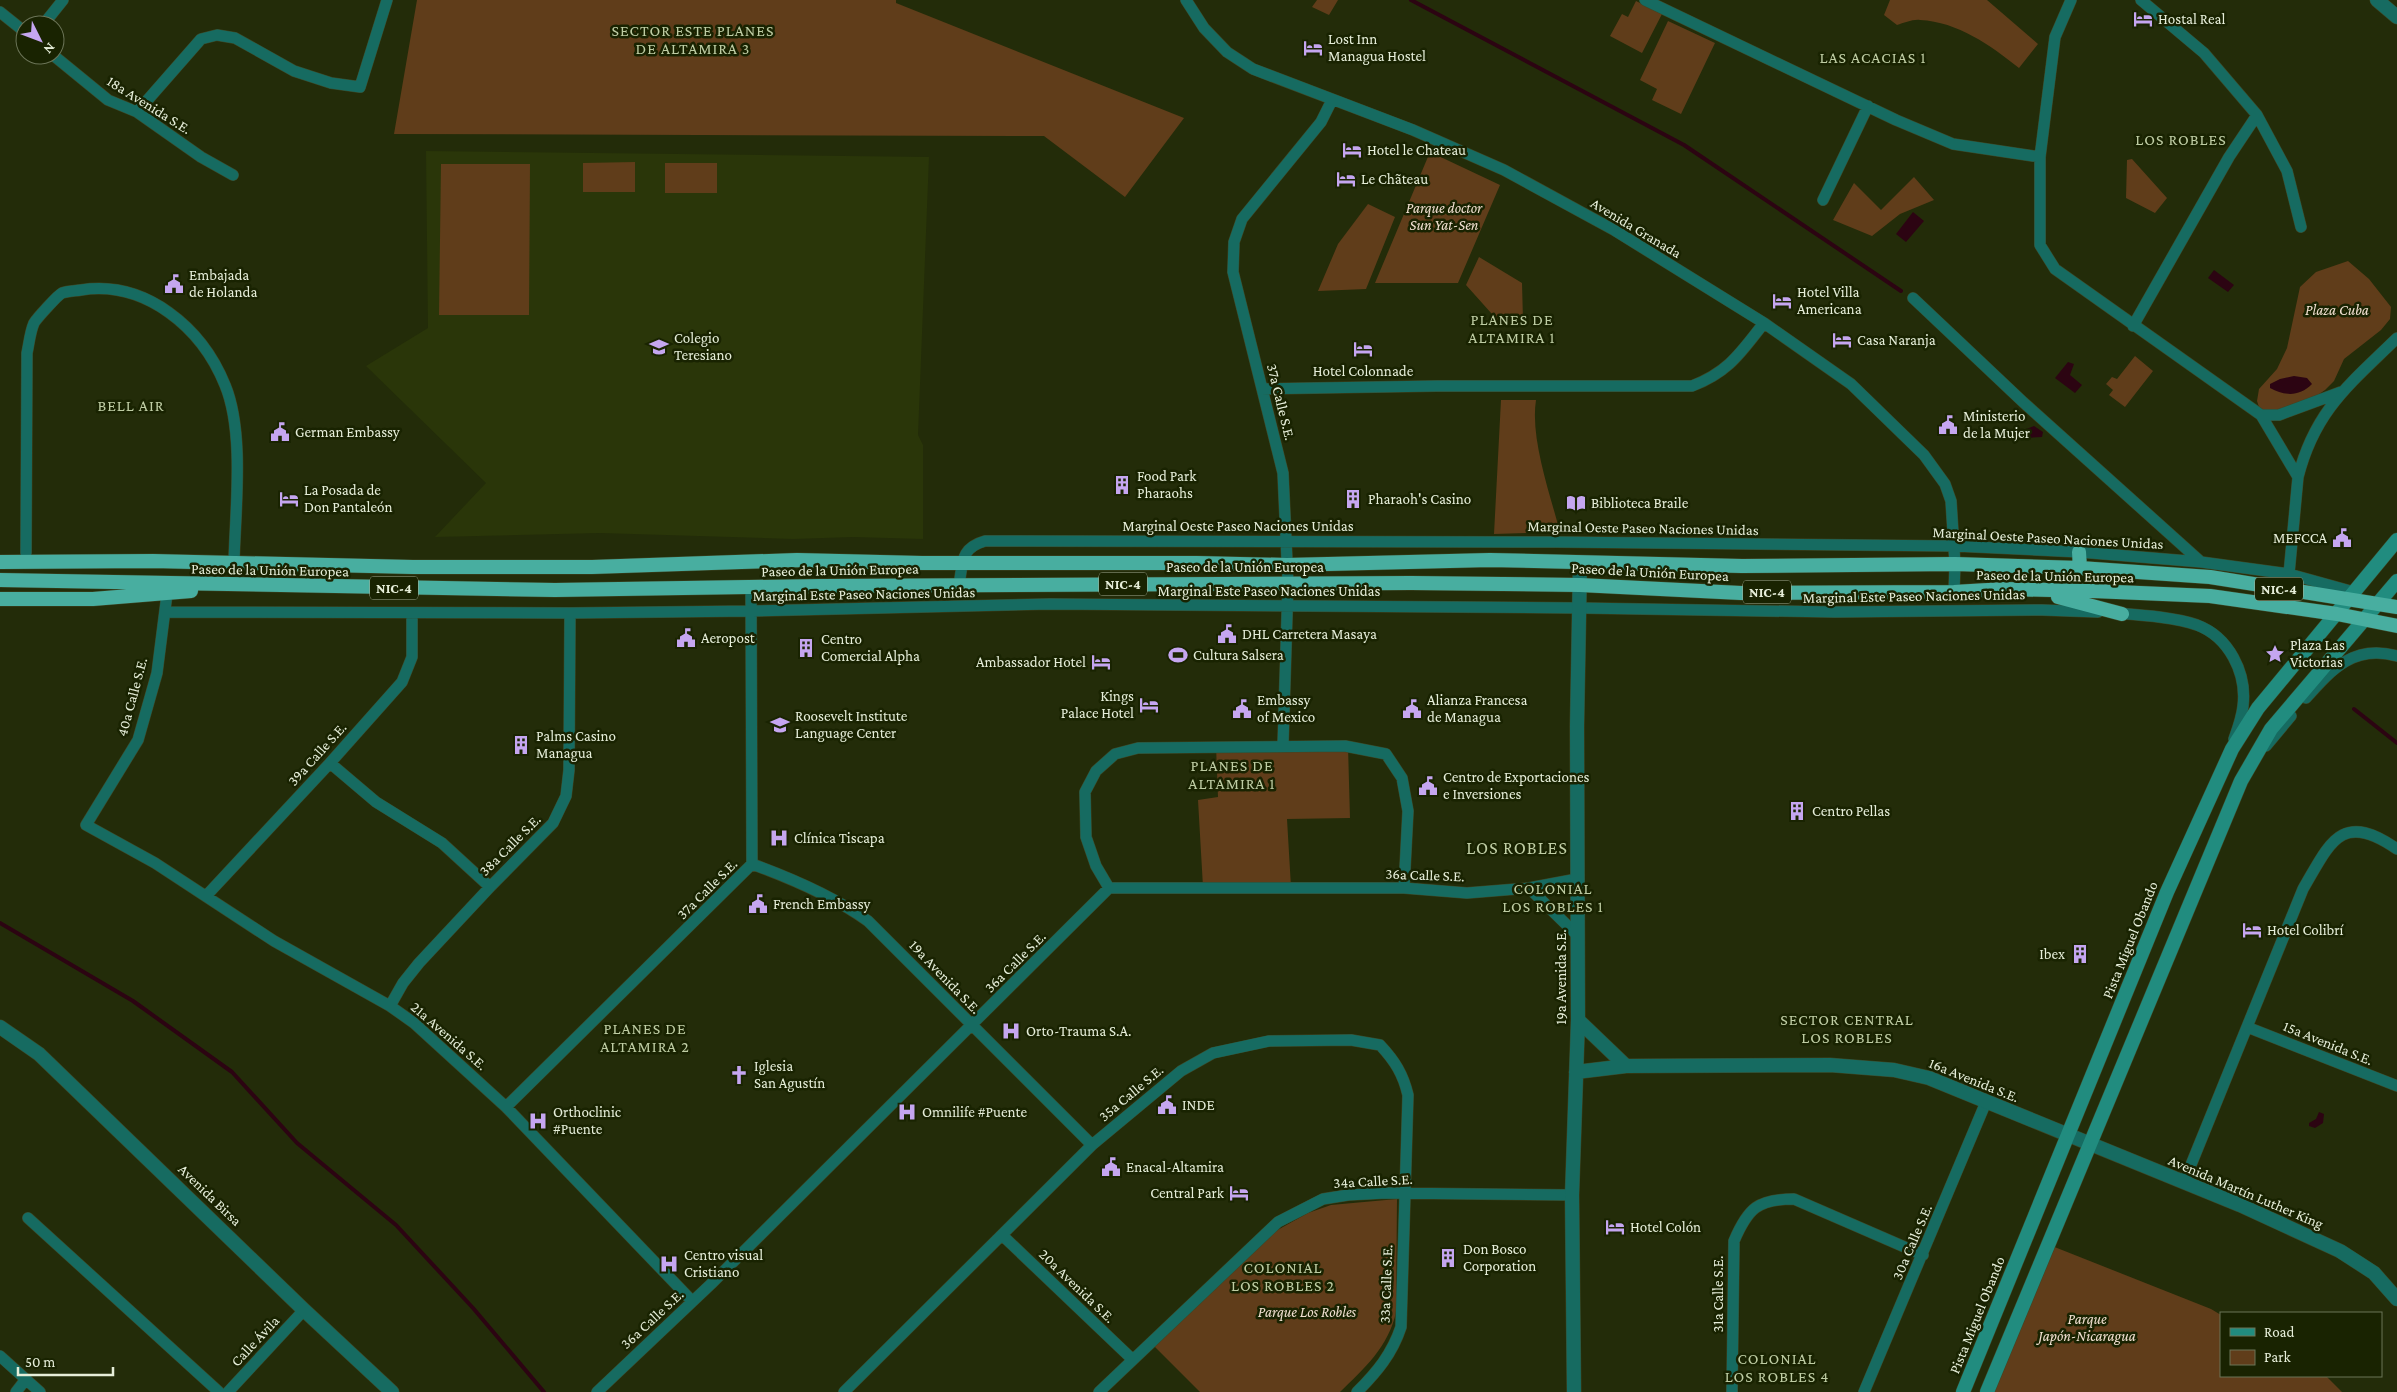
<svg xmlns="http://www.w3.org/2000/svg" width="2397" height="1392" font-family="'Crimson Pro',serif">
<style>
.built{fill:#2a3609}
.green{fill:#603d1a}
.water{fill:#2c0412}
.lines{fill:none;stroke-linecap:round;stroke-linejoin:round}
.stream{stroke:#2c0412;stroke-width:4}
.minor-casing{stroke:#3e4726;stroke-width:12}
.tertiary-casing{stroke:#3e4726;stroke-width:15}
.secondary-casing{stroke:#3e4726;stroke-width:15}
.trunk-casing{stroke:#3e4726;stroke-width:15}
.minor{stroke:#166b61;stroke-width:11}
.tertiary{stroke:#166b61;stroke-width:14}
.secondary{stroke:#218c7f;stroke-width:14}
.trunk{stroke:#48aea0;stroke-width:14}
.labels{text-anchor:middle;stroke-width:5;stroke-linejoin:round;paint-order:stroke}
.shield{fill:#192301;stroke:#a8b198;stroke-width:1}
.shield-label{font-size:14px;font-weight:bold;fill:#e6eed9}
.poi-label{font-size:15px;fill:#e6eed9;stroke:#192301;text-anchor:start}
.street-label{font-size:15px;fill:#e6eed9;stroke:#192301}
.park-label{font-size:15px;font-style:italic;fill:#f2e0d1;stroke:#192301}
.neighbourhood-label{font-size:16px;letter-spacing:1px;fill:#bfcda4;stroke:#192301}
.quarter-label{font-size:18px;letter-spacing:1px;fill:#bfcda4;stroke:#192301}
</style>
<rect width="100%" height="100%" fill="#232c09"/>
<!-- built -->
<path class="built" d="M426 151 929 157 918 435 923 445V539L853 537 793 539 600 533 435 537 486 483 366 366 428 328Z"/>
<!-- green -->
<path class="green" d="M417 0H896V3L1184 118 1125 197 1044 136 394 134Z
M1317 0H1338L1329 15 1312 7Z
M1890 0H1987L2038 44 2019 68C1990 45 1958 22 1920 20 1913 19 1904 23 1897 25L1884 15Z
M1636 1 1662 14 1642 53 1610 36 1622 14 1628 17Z
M1668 21 1715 43 1681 114 1652 100 1657 89 1640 80Z
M1430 152 1500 185 1458 283H1375Z
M2132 159 2167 198 2155 213 2126 198 2127 160Z
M635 162V192H583V163Z
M665 163H717V193H665Z
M441 164H530L529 315H439Z
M1914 177 1934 200 1900 214 1872 236 1833 220 1854 183 1881 210Z
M1368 204 1395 217 1366 289 1318 291 1338 244Z
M1479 257 1522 283 1523 320 1500 323 1466 285Z
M2348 261 2369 279 2391 307 2390 319 2381 330 2344 359 2334 381 2325 390 2312 399 2269 415 2259 407 2257 401 2259 389 2277 369 2287 348 2300 287 2316 272Z
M2135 356 2153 371 2125 407 2109 395 2113 390 2106 384 2112 377 2117 379Z
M1501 400H1536C1530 438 1550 494 1560 532L1494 534Z
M1216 746H1348L1350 818 1287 819 1291 887H1203L1198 800 1218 797Z
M1397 1199 1396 1312C1389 1346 1364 1369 1340 1392H1200L1154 1346 1274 1232 1308 1213 1331 1205Z
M2052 1246 2211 1309 2221 1315V1376H2326L2342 1392H1991Z"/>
<!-- water -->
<path class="water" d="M1913 212 1924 221 1906 242 1896 234Z
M2214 270 2234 285 2228 292 2208 278Z
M2068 362 2074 364 2070 375 2082 385 2075 393 2055 378Z
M2294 376 2307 378 2312 384C2299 397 2285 396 2270 388V384L2280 379Z
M2034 426 2043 432 2042 437 2025 438 2024 430Z
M2319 1112 2324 1114 2323 1123 2315 1128 2309 1126V1123L2316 1119Z"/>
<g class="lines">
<!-- stream -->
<path class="stream" d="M1411 0 1684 145 1901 291
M2354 709 2397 743
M0 923 133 1001 232 1072 297 1143 396 1225 473 1308 544 1392"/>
<!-- minor casing -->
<g class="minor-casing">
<path id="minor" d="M1186 0 1204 28 1227 52 1253 69 1413 130 1504 170 1614 230 1764 323 1851 384 1924 455 1945 484 1951 501 1955 564 1954 592
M1645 0 1896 120 1953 144 2040 157
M2071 0 2055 37 2040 157V245L2055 269 2261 415 2298 477 2289 574
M0 12 25 32
M43 25 63 0
M53 55 108 100 137 112 201 157 233 175
M137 112 201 39 217 35 235 38 294 71 331 83 360 87 387 0
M2257 115 2287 171 2301 227
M1823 200 1868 106
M1913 298 2023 402 2201 562
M2133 326 2229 157 2257 115 2204 53 2141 0
M1262 389 1437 386H1692C1729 372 1741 352 1764 323
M2261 415H2279L2341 392
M2298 477C2315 410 2350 384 2397 338
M26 553 27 353C29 344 30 332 34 323 37 318 58 295 62 293 68 291 75 291 81 290 146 280 202 328 225 385 245 433 235 512 234 563
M959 585C963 563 960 548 985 541L1555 542 1954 546 2079 552 2201 562 2289 574 2354 592
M167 594 157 673 138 740 86 825 155 863 274 941 390 1006 414 1023 506 1107 692 1301
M165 612 570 613 752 611 1050 604 1580 608 1835 612 2042 610 2098 612
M2114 613C2139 615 2174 617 2197 625 2229 637 2247 673 2243 706 2242 717 2238 728 2234 739
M2306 698C2332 669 2354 644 2397 656
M1283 745 1288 583 1283 473 1233 272 1234 242 1242 219 1321 122 1332 100
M2266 746 2291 716
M330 763 376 802 442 843 490 887
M752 864C793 879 833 896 868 921L1092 1145
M1109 888 1096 866 1086 837 1085 792 1096 771 1115 754 1138 748 1345 746 1386 754 1402 778 1408 811 1404 888
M1529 888 1577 935
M206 896 330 763 402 682 412 657V613
M390 1006 403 983 419 963 490 887 553 823 566 796 569 770 570 613
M2247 1027 2397 1086
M506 1107 752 864 751 588
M2184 1182 2303 889C2330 843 2341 810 2397 849
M28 1218 219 1392
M1002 1235 1132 1359
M0 1356 40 1392
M16 1392 26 1379
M228 1392 304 1310
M597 1392 711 1284 1109 888H1404L1467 893 1529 888 1577 879
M844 1392 1092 1145 1181 1071 1213 1053 1269 1041 1351 1040 1380 1045C1395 1061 1403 1074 1408 1095L1401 1327C1392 1354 1377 1372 1357 1392
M1099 1392 1278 1222 1323 1199 1348 1195 1386 1193 1572 1195
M1732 1392 1734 1241C1748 1208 1758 1199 1794 1199L1923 1255
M1864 1392 1986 1102"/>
</g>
<!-- tertiary casing -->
<g class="tertiary-casing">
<path id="tertiary" d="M2377 0 2397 17
M1578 1020 1626 1066
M0 1027 39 1054 304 1310 392 1392
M1576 1072 1626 1066 1830 1065 1894 1070 1929 1078 2240 1205 2340 1251 2374 1273 2397 1299
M1574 1392 1572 1195 1578 1020 1577 726 1580 563"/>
</g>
<!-- secondary casing -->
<g class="secondary-casing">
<path id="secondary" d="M1963 1392 2167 892 2232 749 2258 708 2397 540
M1987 1392 2241 781 2271 729 2397 581"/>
</g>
<!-- trunk casing -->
<g class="trunk-casing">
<path id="trunk" d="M2079 552 2080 568
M0 562 153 561 413 567H592L797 560 922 563H1197L1287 565 1490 560 1742 566 1955 564 2080 568 2210 577 2397 607
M0 580 555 590 822 586 1411 583 1580 585 1741 593 1954 592 2005 589 2093 591 2210 596 2337 614 2397 626
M2058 597 2122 614
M0 599H93L191 591"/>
</g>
<!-- minor -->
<use href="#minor" class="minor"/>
<!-- tertiary -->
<use href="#tertiary" class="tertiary"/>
<!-- secondary -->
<use href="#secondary" class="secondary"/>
<!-- trunk -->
<use href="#trunk" class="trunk"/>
</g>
<!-- icons -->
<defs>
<g id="hotel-bare" transform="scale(1.5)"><path d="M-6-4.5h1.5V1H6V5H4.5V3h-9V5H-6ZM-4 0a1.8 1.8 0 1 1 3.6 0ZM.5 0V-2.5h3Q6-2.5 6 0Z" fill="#c5a6f0" stroke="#192301" stroke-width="2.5" paint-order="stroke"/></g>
<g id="civic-bare" transform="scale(1.5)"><path d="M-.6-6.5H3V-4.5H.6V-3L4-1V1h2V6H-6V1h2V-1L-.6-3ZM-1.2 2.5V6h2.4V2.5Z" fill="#c5a6f0" stroke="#192301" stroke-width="2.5" paint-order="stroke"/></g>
<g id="school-bare" transform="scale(1.5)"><path d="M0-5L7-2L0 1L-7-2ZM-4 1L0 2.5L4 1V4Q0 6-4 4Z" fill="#c5a6f0" stroke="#192301" stroke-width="2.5" paint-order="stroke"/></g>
<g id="building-bare" transform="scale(1.5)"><path d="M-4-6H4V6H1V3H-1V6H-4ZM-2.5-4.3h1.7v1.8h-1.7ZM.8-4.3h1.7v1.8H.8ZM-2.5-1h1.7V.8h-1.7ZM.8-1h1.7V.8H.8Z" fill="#c5a6f0" stroke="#192301" stroke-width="2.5" paint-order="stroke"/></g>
<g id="library-bare" transform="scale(1.5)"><path d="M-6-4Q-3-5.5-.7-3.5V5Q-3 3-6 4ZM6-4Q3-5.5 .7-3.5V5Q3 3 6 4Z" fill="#c5a6f0" stroke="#192301" stroke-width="2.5" paint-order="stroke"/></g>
<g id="sight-bare" transform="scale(1.5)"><path d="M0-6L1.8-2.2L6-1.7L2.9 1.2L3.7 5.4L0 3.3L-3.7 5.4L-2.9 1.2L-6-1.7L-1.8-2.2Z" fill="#c5a6f0" stroke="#192301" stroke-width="2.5" paint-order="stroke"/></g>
<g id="stadium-bare" transform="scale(1.5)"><path d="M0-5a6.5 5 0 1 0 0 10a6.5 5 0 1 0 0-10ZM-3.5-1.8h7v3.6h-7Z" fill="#c5a6f0" stroke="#192301" stroke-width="2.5" paint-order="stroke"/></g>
<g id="hospital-bare" transform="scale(1.5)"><path d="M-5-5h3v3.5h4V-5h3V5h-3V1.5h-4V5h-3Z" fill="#c5a6f0" stroke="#192301" stroke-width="2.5" paint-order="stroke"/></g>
<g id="church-bare" transform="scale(1.5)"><path d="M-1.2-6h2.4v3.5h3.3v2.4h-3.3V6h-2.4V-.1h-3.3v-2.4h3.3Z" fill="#c5a6f0" stroke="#192301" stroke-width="2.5" paint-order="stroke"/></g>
</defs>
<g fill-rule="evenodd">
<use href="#hotel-bare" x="2143" y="19"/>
<use href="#hotel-bare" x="1313" y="48"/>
<use href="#hotel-bare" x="1352" y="150"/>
<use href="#hotel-bare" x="1346" y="179"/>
<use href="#civic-bare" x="174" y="284"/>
<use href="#hotel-bare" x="1782" y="301"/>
<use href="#hotel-bare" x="1842" y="340"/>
<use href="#school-bare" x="659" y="347"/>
<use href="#hotel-bare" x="1363" y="349"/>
<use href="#civic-bare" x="1948" y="425"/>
<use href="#civic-bare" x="280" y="432"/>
<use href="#building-bare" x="1122" y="485"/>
<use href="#hotel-bare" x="289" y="499"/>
<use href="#building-bare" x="1353" y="499"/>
<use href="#library-bare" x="1576" y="503"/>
<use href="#civic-bare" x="2342" y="538"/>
<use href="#civic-bare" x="1227" y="634"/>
<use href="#civic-bare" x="686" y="638"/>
<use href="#building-bare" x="806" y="648"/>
<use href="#sight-bare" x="2275" y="654"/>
<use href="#stadium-bare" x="1178" y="655"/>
<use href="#hotel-bare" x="1101" y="662"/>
<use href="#hotel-bare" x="1149" y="705"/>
<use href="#civic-bare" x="1242" y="709"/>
<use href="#civic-bare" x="1412" y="709"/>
<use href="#school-bare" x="780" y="725"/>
<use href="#building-bare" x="521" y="745"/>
<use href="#civic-bare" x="1428" y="786"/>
<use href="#building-bare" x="1797" y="811"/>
<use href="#hospital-bare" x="779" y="838"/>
<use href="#civic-bare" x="758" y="904"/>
<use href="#hotel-bare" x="2252" y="930"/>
<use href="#building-bare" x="2080" y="954"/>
<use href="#hospital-bare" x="1011" y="1031"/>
<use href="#church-bare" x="739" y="1075"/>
<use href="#civic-bare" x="1167" y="1105"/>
<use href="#hospital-bare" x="907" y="1112"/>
<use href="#hospital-bare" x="538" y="1121"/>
<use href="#civic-bare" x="1111" y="1167"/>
<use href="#hotel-bare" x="1239" y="1193"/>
<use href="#hotel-bare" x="1615" y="1227"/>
<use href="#building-bare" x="1448" y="1258"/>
<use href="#hospital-bare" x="669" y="1264"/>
</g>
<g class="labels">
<!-- shield labels -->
<g class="shield">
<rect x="1099" y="572.5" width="48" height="23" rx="4"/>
<rect x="370" y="576.5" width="48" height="23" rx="4"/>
<rect x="2255" y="577.5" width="48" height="23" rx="4"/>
<rect x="1743" y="580.5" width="48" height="23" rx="4"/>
</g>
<g class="shield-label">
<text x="1123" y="589">NIC-4</text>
<text x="394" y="593">NIC-4</text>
<text x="2279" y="594">NIC-4</text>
<text x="1767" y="597">NIC-4</text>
</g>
<!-- poi labels -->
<g class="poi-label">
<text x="2158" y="24">Hostal Real</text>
<text x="1328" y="44">Lost Inn<tspan x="1328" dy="17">Managua Hostel</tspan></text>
<text x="1367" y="155">Hotel le Chateau</text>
<text x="1361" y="184">Le Chãteau</text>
<text x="189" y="280">Embajada<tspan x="189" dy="17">de Holanda</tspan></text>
<text x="1797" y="297">Hotel Villa<tspan x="1797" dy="17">Americana</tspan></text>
<text x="674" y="343">Colegio<tspan x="674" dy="17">Teresiano</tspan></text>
<text x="1857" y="345">Casa Naranja</text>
<text x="1363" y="376" text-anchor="middle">Hotel Colonnade</text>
<text x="1963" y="421">Ministerio<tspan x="1963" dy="17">de la Mujer</tspan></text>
<text x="295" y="437">German Embassy</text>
<text x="1137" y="481">Food Park<tspan x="1137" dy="17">Pharaohs</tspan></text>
<text x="304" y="495">La Posada de<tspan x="304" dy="17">Don Pantaleón</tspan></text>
<text x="1368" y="504">Pharaoh's Casino</text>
<text x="1591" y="508">Biblioteca Braile</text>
<text x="2327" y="543" text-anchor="end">MEFCCA</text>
<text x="1242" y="639">DHL Carretera Masaya</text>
<text x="701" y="643">Aeropost</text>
<text x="821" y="644">Centro<tspan x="821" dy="17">Comercial Alpha</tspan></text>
<text x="2290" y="650">Plaza Las<tspan x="2290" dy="17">Victorias</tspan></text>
<text x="1193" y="660">Cultura Salsera</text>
<text x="1086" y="667" text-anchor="end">Ambassador Hotel</text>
<text x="1134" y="701" text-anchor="end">Kings<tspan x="1134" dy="17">Palace Hotel</tspan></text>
<text x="1257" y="705">Embassy<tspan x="1257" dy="17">of Mexico</tspan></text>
<text x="1427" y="705">Alianza Francesa<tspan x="1427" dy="17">de Managua</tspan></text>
<text x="795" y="721">Roosevelt Institute<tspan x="795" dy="17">Language Center</tspan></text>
<text x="536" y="741">Palms Casino<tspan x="536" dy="17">Managua</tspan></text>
<text x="1443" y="782">Centro de Exportaciones<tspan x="1443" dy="17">e Inversiones</tspan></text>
<text x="1812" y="816">Centro Pellas</text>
<text x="794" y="843">Clínica Tiscapa</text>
<text x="773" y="909">French Embassy</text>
<text x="2267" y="935">Hotel Colibrí</text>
<text x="2065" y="959" text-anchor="end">Ibex</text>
<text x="1026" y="1036">Orto-Trauma S.A.</text>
<text x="754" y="1071">Iglesia<tspan x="754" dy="17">San Agustín</tspan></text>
<text x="1182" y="1110">INDE</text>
<text x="553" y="1117">Orthoclinic<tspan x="553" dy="17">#Puente</tspan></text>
<text x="922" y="1117">Omnilife #Puente</text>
<text x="1126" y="1172">Enacal-Altamira</text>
<text x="1224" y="1198" text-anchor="end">Central Park</text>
<text x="1630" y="1232">Hotel Colón</text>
<text x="1463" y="1254">Don Bosco<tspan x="1463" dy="17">Corporation</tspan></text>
<text x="684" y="1260">Centro visual<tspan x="684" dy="17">Cristiano</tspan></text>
</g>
<!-- street labels -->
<g class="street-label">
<text transform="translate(149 105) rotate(32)" y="5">18a Avenida S.E.</text>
<text transform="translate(1636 228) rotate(31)" y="5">Avenida Granada</text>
<text transform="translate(1281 402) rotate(76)" y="5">37a Calle S.E.</text>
<text x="1238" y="531">Marginal Oeste Paseo Naciones Unidas</text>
<text transform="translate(1643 528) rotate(1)" y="5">Marginal Oeste Paseo Naciones Unidas</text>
<text transform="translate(2048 538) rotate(3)" y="5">Marginal Oeste Paseo Naciones Unidas</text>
<text x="1245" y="572">Paseo de la Unión Europea</text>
<text transform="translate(270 570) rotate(1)" y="5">Paseo de la Unión Europea</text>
<text transform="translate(840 570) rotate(-1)" y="5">Paseo de la Unión Europea</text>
<text transform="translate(1650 572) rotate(3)" y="5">Paseo de la Unión Europea</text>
<text transform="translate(2055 576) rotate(1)" y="5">Paseo de la Unión Europea</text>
<text x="1269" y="596">Marginal Este Paseo Naciones Unidas</text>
<text transform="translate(864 594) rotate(-1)" y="5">Marginal Este Paseo Naciones Unidas</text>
<text transform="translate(1914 596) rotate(-1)" y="5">Marginal Este Paseo Naciones Unidas</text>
<text transform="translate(132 697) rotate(-75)" y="5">40a Calle S.E.</text>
<text transform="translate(317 754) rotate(-48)" y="5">39a Calle S.E.</text>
<text transform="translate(510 845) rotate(-45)" y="5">38a Calle S.E.</text>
<text transform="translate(1425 875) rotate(2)" y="5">36a Calle S.E.</text>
<text transform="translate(707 889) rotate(-45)" y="5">37a Calle S.E.</text>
<text transform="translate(2130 940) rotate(-68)" y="5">Pista Miguel Obando</text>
<text transform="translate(1015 962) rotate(-45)" y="5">36a Calle S.E.</text>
<text transform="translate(945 977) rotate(46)" y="5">19a Avenida S.E.</text>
<text transform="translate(1561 977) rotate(-90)" y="5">19a Avenida S.E.</text>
<text transform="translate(449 1036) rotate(41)" y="5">21a Avenida S.E.</text>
<text transform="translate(2328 1043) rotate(22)" y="5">15a Avenida S.E.</text>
<text transform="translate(1974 1080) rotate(22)" y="5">16a Avenida S.E.</text>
<text transform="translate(1131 1093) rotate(-40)" y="5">35a Calle S.E.</text>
<text transform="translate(1373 1181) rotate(-3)" y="5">34a Calle S.E.</text>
<text transform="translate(2246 1192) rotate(23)" y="5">Avenida Martín Luther King</text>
<text transform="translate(210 1195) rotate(44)" y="5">Avenida Birsa</text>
<text transform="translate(1912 1242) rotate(-67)" y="5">30a Calle S.E.</text>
<text transform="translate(1386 1284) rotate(-88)" y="5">33a Calle S.E.</text>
<text transform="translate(1077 1286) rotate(44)" y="5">20a Avenida S.E.</text>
<text transform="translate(1718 1294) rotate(-90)" y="5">31a Calle S.E.</text>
<text transform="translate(1977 1315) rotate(-68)" y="5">Pista Miguel Obando</text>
<text transform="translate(652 1319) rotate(-43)" y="5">36a Calle S.E.</text>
<text transform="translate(255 1341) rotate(-47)" y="5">Calle Ávila</text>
</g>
<!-- park labels -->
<g class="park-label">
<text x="1444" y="213">Parque doctor<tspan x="1444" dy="17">Sun Yat-Sen</tspan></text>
<text x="2337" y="315">Plaza Cuba</text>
<text x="1307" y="1317">Parque Los Robles</text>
<text x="2087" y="1324">Parque<tspan x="2087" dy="17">Japón-Nicaragua</tspan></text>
</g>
<!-- neighbourhood labels -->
<g class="neighbourhood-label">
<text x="693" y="36">SECTOR ESTE PLANES<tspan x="693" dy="18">DE ALTAMIRA 3</tspan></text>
<text x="1873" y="63">LAS ACACIAS 1</text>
<text x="2181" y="145">LOS ROBLES</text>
<text x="1512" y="325">PLANES DE<tspan x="1512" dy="18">ALTAMIRA 1</tspan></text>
<text x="131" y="411">BELL AIR</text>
<text x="1232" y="771">PLANES DE<tspan x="1232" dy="18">ALTAMIRA 1</tspan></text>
<text x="1553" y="894">COLONIAL<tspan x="1553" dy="18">LOS ROBLES 1</tspan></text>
<text x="1847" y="1025">SECTOR CENTRAL<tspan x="1847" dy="18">LOS ROBLES</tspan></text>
<text x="645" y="1034">PLANES DE<tspan x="645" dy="18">ALTAMIRA 2</tspan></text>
<text x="1283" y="1273">COLONIAL<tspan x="1283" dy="18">LOS ROBLES 2</tspan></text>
<text x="1777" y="1364">COLONIAL<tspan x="1777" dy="18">LOS ROBLES 4</tspan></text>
</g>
<!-- quarter labels -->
<g class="quarter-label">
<text x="1517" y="854">LOS ROBLES</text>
</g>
</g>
<!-- legend -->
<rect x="2220" y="1312" width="162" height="65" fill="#192301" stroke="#6b7457"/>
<rect x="2230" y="1328" width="25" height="8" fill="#218c7f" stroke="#6b7457"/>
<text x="2264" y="1337" font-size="15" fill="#e6eed9">Road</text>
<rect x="2230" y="1350" width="25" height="15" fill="#603d1a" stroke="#6b7457"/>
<text x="2264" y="1362" font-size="15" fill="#e6eed9">Park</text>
<!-- north arrow -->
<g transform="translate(40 40) rotate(132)"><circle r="24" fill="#192301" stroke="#6b7457"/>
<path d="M0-4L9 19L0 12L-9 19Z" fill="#c5a6f0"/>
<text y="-8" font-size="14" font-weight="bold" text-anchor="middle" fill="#e6eed9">N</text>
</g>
<!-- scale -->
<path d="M18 1367v8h95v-8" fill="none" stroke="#e6eed9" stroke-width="2.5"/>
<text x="25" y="1367" font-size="15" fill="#e6eed9" stroke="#192301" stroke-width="4" paint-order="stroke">50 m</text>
</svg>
